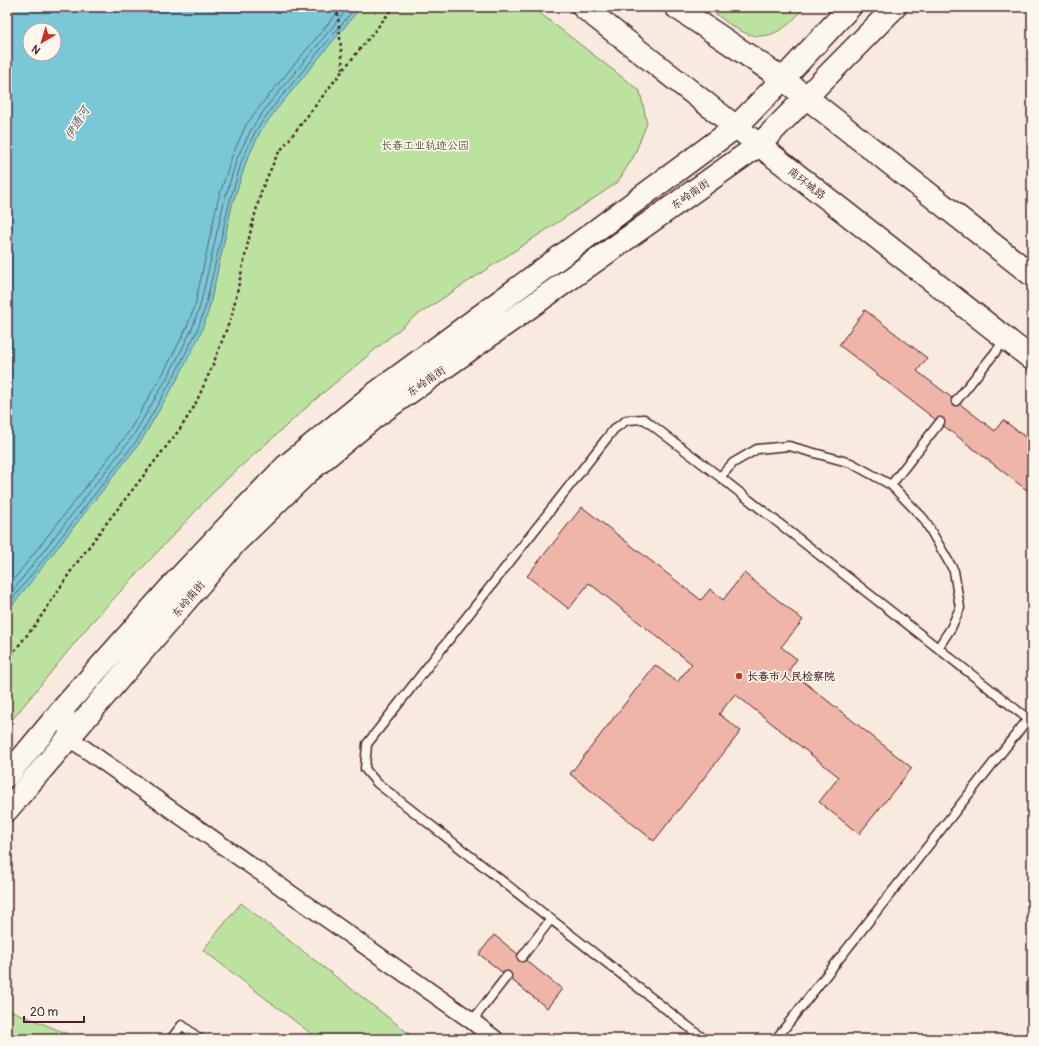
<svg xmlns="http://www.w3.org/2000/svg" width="1039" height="1046" font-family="Pangolin,'LXGW WenKai TC',sans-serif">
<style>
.green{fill:#bbe39f;stroke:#828165}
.water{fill:#7ac8d7;stroke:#678492;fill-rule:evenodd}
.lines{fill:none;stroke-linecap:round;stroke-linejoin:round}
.shore{stroke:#5d6370;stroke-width:1}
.building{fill:#efb5a9;stroke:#4a1f2b}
.service-casing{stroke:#4a1f2b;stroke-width:11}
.minor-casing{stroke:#4a1f2b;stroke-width:19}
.secondary-casing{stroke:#4a1f2b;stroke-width:25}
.primary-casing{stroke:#4a1f2b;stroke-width:25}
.path{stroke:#4a1f2b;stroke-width:2.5;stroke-dasharray:3 3;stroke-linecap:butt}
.service{stroke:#fbf7ec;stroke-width:8}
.minor{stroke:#fbf7ec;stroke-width:16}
.secondary{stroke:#fbf7ec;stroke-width:22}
.primary{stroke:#fbf7ec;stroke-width:22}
.poi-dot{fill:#c8321e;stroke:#fbf7ec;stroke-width:1.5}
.labels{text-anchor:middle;stroke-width:3.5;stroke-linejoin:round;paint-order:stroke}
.park-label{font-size:11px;fill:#665048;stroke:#fbf7ec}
.street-label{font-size:11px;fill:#4a1f2b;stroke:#fbf7ec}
.poi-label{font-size:11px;font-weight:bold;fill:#4a1f2b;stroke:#fbf7ec;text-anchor:start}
.water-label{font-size:12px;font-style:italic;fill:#58525f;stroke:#fbf7ec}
</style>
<rect width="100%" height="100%" fill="#f9eadf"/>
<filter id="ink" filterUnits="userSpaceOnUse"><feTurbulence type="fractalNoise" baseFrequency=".025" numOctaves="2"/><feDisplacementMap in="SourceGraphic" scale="8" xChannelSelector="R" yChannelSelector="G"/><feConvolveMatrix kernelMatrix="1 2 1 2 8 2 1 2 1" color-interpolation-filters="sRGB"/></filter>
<g filter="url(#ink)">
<!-- green -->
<path class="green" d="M361 7H532L640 91 647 123 634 156 617 183 413 318 317 398 219 486 91 623 7 726V612L141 441 179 376 209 309 232 205 246 162 260 132 275 111Z
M707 7H804C800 12 795 19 790 23 757 51 734 28 707 7Z
M241 903 416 1039H318L203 950Z
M7 1009 80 1039H7Z"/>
<!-- water -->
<path class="water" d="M7 7H361L275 111 260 132 246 162 232 205 209 309 201 333 179 376 141 441 7 612ZM30 30H54V54H30Z"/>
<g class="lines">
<!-- shore -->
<path class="shore" d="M7 588 128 433 166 368 187 327 195 305 218 200 232 156 246 125 264 101 342 7
M7 598 133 436 171 371 192 329 200 306 224 202 237 158 252 128 268 105 349 7
M7 606 138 439 175 374 197 331 205 308 229 204 242 160 256 130 272 108 356 7"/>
</g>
<!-- building -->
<path class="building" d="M865 310 927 358 917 371 995 431 1003 420 1032 442V494L839 345Z
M582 507 701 600 710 589 723 600 744 573 803 620 781 647 797 659 789 670 912 768 859 834 819 802 839 777 735 694 719 714 741 731 654 841 570 774 655 665 677 682 692 664 589 583 569 609 527 576Z
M494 935 562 989 547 1008 479 954Z"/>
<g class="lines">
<!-- service casing -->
<g class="service-casing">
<path id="service" d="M956 401 1006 339
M720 477 733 463 757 449 789 446 851 463 891 485 924 519 954 571 960 608 951 628 938 648
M891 485 940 422
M522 957 551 919
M472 1021 507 976
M171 1039 182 1025 200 1039
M704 1039 377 783 365 769 367 744 614 429 627 420 644 419 720 477 1032 722
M776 1039 1028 719"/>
</g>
<!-- minor casing -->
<g class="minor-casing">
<path id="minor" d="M66 705 68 737 472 1021 495 1039"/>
</g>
<!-- secondary casing -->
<g class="secondary-casing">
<path id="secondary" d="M7 776 66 705 177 580 227 527 286 466 373 395 736 127 783 79 850 7
M7 810 236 542 308 472 376 416 759 145 895 7"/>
</g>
<!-- primary casing -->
<g class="primary-casing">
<path id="primary" d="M583 7 1032 359
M676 7 783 79 1032 275"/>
</g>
<!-- path -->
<path class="path" d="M337 7 343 69
M7 660 36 624 73 568 105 525 180 429 194 407 212 367 232 315 251 229 262 189 277 155 343 70 394 7"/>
<!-- service -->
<use href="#service" class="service"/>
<!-- minor -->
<use href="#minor" class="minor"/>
<!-- secondary -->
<use href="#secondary" class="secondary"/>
<!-- primary -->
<use href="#primary" class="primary"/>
</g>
</g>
<!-- markers -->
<circle class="poi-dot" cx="739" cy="676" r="4"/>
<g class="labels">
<!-- park labels -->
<g class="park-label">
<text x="425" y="149">长春工业轨迹公园</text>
</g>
<!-- street labels -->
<g class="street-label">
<text transform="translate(807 183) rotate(38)" y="4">南环城路</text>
<text transform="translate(690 194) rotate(-35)" y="4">东岭南街</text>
<text transform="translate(426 381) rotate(-35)" y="4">东岭南街</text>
<text transform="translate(188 599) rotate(-50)" y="4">东岭南街</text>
</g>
<!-- poi labels -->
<g class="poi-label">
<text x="747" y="680">长春市人民检察院</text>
</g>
<!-- water labels -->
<g class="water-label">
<text transform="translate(77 123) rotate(-59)" y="4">伊通河</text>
</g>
</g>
<!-- margin -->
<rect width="1039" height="1046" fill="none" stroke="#fbf7ec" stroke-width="24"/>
<rect x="12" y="12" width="1015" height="1022" fill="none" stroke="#4a1f2b" stroke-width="1.5" filter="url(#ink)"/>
<!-- north arrow -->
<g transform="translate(42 42) rotate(218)"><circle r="19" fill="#fbf7ec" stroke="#b4a19f"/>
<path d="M0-3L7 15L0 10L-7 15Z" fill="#c8321e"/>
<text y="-6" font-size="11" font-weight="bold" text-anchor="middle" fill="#4a1f2b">N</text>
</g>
<!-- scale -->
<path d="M24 1016v6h60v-6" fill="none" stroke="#4a1f2b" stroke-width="2"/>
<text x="30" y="1016" font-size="12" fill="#4a1f2b" stroke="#fbf7ec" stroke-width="3" paint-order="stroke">20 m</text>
</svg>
